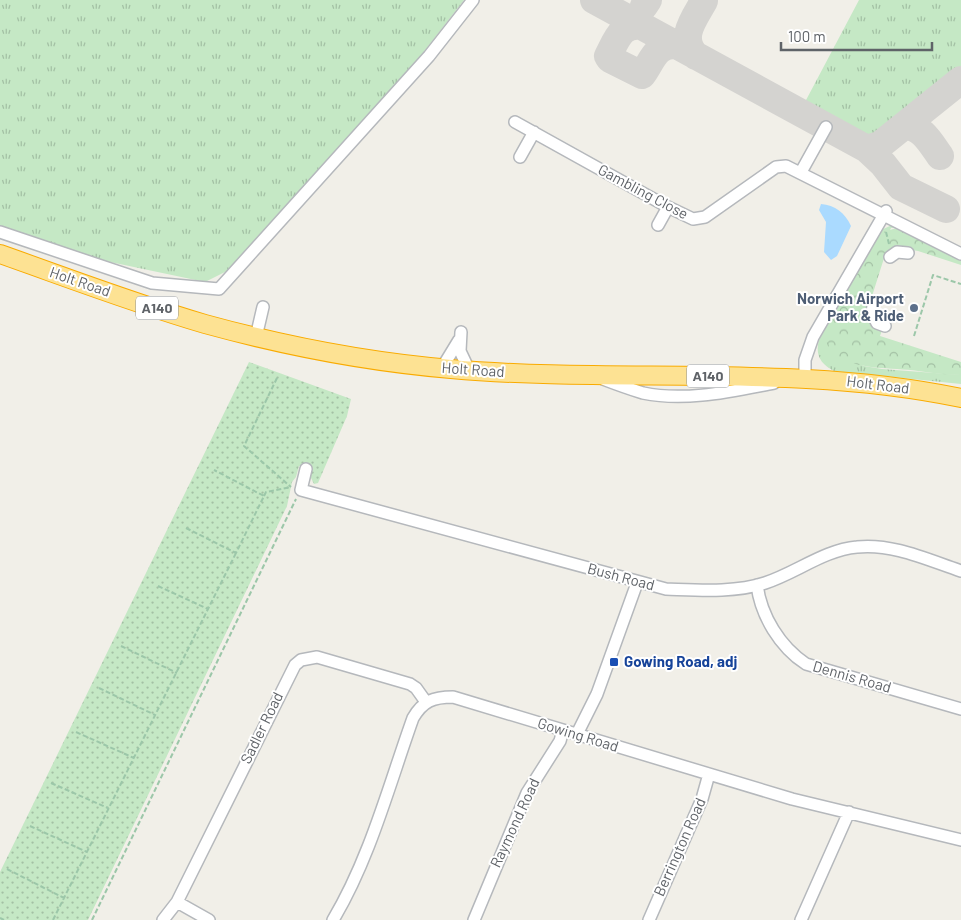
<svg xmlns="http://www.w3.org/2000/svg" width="961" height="920" font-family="Barlow,sans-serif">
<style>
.grass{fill:url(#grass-tufts)}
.forest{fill:url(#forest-crowns)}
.garden{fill:url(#garden-dots)}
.water{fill:#aadaff}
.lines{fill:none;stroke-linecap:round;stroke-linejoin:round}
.taxiway{stroke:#d4d3d0;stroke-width:28}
.minor-casing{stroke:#b5b8bc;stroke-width:14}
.highway-casing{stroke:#f9ab00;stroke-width:20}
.path{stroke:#9cc7a9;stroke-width:2;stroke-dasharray:5 2.5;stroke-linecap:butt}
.minor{stroke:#fff;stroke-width:11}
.highway{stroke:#fde293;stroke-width:18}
.service-dot{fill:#5c6f8a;stroke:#fff;stroke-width:2}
.transit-dot{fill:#1a4fb4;stroke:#fff;stroke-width:2}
.labels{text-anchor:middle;stroke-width:4;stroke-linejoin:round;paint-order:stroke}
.shield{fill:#fff;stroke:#8f9295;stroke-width:1}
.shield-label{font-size:14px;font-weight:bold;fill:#5f6368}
.street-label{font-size:15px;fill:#5f6368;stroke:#fff}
.service-label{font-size:15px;font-weight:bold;fill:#4e5e75;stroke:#fff;text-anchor:end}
.transit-label{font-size:15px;font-weight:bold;fill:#164399;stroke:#fff;text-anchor:start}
</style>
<defs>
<pattern id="grass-tufts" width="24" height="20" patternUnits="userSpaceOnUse" patternTransform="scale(1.25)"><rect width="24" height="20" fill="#c5e8c5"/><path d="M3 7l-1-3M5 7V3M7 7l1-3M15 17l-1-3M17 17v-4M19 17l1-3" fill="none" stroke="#a3c0a4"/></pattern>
<pattern id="forest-crowns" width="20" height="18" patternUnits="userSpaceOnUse" patternTransform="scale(1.25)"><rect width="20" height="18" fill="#c5e8c5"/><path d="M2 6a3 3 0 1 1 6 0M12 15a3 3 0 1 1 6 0" fill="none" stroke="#a3c0a4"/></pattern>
<pattern id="garden-dots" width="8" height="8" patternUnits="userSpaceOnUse" patternTransform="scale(1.25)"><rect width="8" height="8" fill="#c5e8c5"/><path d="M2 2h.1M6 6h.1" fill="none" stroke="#a3c0a4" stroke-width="1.8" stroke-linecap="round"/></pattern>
</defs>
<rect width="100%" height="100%" fill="#f1efe8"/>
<!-- grass -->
<path class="grass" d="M0 0H464L395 89 233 268 205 282 96 259 0 230Z
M859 0H961V72L883 134 874 139 867 138 805 102Z
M892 225 900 227 891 228 835 354 864 366 882 369 961 375V384L834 371C820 364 815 354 819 340L875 237 879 231Z"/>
<!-- forest -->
<path class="forest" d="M900 227 939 250 961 260V265L918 251 900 248 885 255 867 312 882 330 880 336 961 362V375C946 375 933 373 918 371 892 367 857 371 834 354 827 348 828 341 828 333L876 237 883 232Z"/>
<!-- garden -->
<path class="garden" d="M249 362 351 399 347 416 318 483 314 484 310 476 311 468 299 466 296 477 292 482 287 506 88 920H0V872Z"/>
<!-- water -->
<path class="water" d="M821 204C835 205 845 213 851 226L837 256 831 260 824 252 826 222 819 210Z"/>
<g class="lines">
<!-- taxiway -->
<path class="taxiway" d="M594 0 867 149 880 145 961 80
M644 6 648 0
M641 26C621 23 616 41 608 56L610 59 642 75C652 62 655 44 676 45
M696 56C678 38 694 19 704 1
M904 126C922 126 930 142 940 156
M867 149 883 164 901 187 946 209"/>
<!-- minor casing -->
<g class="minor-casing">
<path id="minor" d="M515 122 668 207 693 219 705 217 776 167 786 166 961 254
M520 157 534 132
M801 172 826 127
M658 225 668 207
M0 232 152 283 219 289 429 56 473 0
M890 257 897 252 908 253
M873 306 872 313 877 323 885 326
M461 332 460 351 469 370
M256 337 263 307
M436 368 445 363 459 340
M603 379C616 384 630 389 643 393 686 402 732 391 774 383
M797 379 805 378V360L813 337 886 211
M306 469 301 490 666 589C697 590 735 593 765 583 796 573 824 550 857 547 892 543 928 560 961 571
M757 585C761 616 780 647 806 664L961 709
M577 734 597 694 637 583
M177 902 209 920
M163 920 177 902 295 665 301 660 317 657 410 684 416 688 426 702
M333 920C370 858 389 785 413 718 423 701 433 697 453 697L792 799 961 840
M474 920 527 793 560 741 563 730
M649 920 702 799 709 774
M801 920 849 812"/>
</g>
<!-- highway casing -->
<g class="highway-casing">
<path id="highway" d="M0 254C68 278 136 304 205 324 285 346 368 362 451 369 621 384 793 363 961 398"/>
</g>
<!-- path -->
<path class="path" d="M886 232 889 244
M914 336 933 275 961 284
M277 378 244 446 291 487
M264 496 266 492 291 487
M186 528 236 553 264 496 214 470
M158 586 208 609 236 553
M121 646 177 673
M99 688 155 715
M76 732 134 758
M51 783 108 808
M30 826 87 852
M7 869 64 898
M0 918 4 920
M53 920 208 609
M92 920 296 499"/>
<!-- minor -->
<use href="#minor" class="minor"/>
<!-- highway -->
<use href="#highway" class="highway"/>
</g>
<!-- markers -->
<circle class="service-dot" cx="914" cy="308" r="5"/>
<rect class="transit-dot" x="609" y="657" width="10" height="10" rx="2.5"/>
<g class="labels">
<!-- shield labels -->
<g class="shield">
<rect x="136" y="296.5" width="42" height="23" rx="4"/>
<rect x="687" y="364.5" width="42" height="23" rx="4"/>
</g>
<g class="shield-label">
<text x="157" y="313">A140</text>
<text x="708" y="381">A140</text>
</g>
<!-- street labels -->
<g class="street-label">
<text transform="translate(643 192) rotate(28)" y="5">Gambling Close</text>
<text transform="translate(80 282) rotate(19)" y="5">Holt Road</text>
<text transform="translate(473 370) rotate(4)" y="5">Holt Road</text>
<text transform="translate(878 385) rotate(7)" y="5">Holt Road</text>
<text transform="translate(621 577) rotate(15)" y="5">Bush Road</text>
<text transform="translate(852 677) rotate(16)" y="5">Dennis Road</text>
<text transform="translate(262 728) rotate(-64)" y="5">Sadler Road</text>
<text transform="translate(578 735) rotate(17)" y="5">Gowing Road</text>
<text transform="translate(515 823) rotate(-65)" y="5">Raymond Road</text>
<text transform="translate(680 847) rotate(-66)" y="5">Berrington Road</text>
</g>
<!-- service labels -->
<g class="service-label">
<text x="904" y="304">Norwich Airport<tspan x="904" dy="17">Park &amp; Ride</tspan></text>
</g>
<!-- transit labels -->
<g class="transit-label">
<text x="624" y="667">Gowing Road, adj</text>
</g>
</g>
<!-- scale -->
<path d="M781 42v8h151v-8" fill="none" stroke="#5f6368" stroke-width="2.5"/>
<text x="788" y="42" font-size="15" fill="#5f6368" stroke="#ffffff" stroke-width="4" paint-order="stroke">100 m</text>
</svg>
